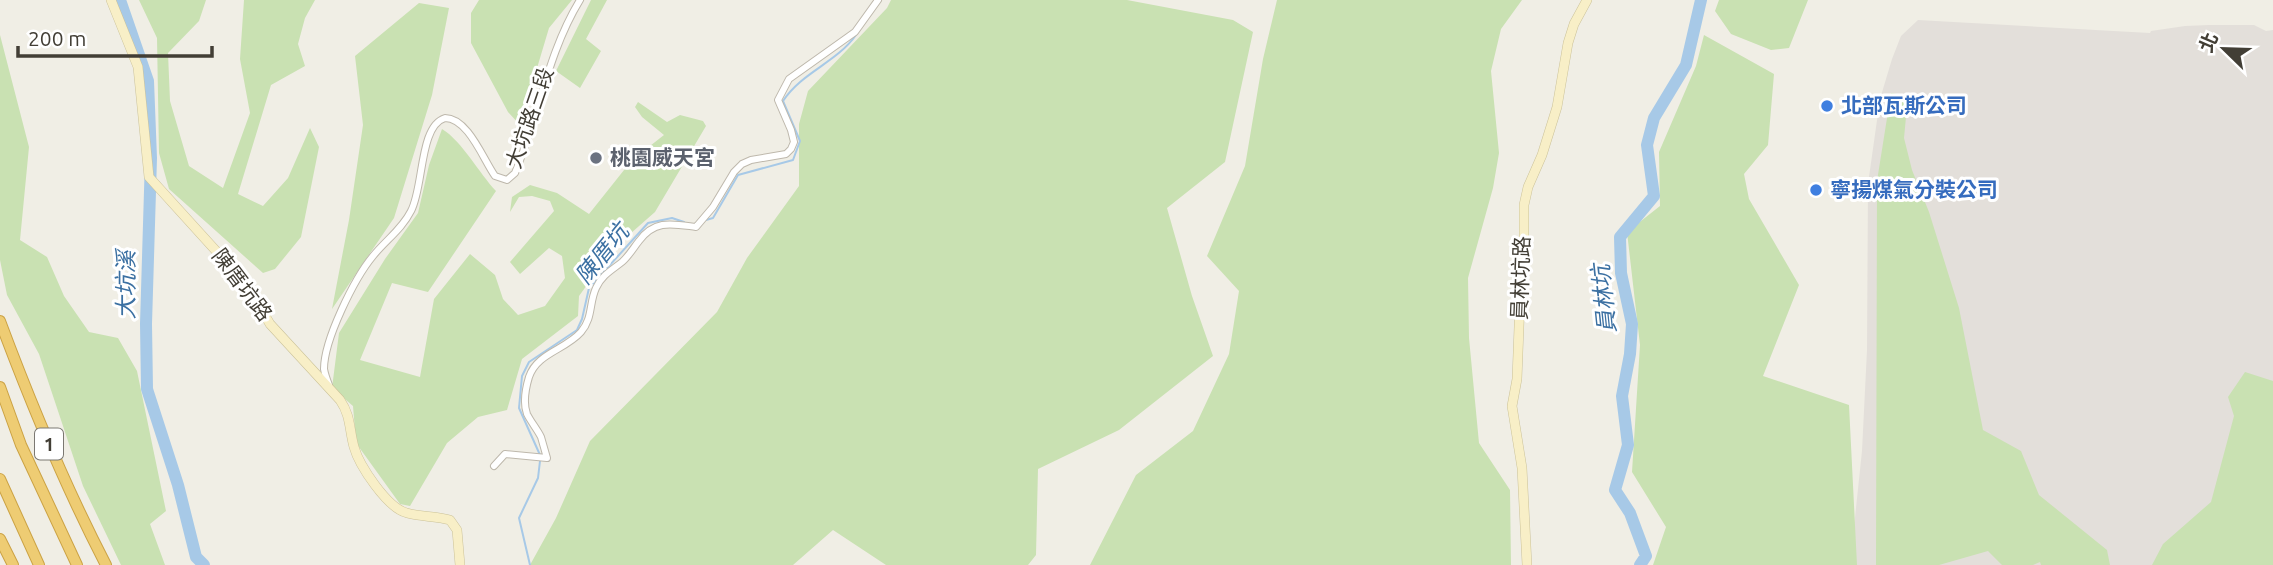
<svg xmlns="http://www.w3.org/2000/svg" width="2273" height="565" font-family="Ubuntu,'Noto Sans TC',sans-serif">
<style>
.industrial{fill:#e3dfda}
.green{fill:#c9e1b2}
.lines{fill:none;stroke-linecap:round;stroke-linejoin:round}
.stream{stroke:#a7c9e7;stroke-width:2}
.river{stroke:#a7c9e7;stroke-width:12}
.street-casing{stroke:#beb8ac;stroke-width:8}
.secondary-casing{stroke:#cbc299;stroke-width:10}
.highway-casing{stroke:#cba244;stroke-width:12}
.street{stroke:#fff;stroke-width:6}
.secondary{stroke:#f8efc7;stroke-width:9}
.highway{stroke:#eecc73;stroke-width:10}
.shop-dot{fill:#3f7fe0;stroke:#fff;stroke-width:2.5}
.worship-dot{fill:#6b7280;stroke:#fff;stroke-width:2.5}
.labels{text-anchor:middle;stroke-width:6;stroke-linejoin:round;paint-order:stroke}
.shield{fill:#fff;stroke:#7b7872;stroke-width:2}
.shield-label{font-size:19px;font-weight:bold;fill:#423e35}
.shop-label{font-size:21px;font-weight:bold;fill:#366cbe;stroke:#fff;text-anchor:start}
.street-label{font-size:21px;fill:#423e35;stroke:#fff}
.worship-label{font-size:21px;font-weight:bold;fill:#5b616d;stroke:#fff;text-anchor:start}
.water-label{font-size:23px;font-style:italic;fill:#3b70a2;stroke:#fff}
</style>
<rect width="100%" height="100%" fill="#f0eee5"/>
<!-- industrial -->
<path class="industrial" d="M1918 20 2150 33 2151 31 2185 26 2209 25H2254L2266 31 2273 30V565H1850L1862 451 1867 350 1868 184 1880 99 1892 59 1901 36Z"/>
<!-- green -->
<path class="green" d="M139 0H206L199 21 168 53 170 101 189 166 223 188 250 113 240 59 244 0H315L305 18 298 44 305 66 271 85 238 194 263 206 288 178 310 128 319 147 301 237 275 269 263 273 169 189 159 153 157 38Z
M479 0H572L549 28 520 125 508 112 471 43V13Z
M591 0H607L586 39 601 51 580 88 556 71Z
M891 0H1127L1233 20 1253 32 1225 162 1167 208 1192 296 1213 356 1119 430 1038 469 1036 555 1028 565H886L833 530 793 565H530L556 518 590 441 717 312 747 258 799 186V124L808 91 887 8Z
M1277 0H1522L1501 29 1491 71 1499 153 1493 188 1468 278 1469 338 1479 443 1510 490 1511 565H1090L1136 475 1193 431 1229 354 1239 291 1207 256 1245 166 1263 59Z
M1719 0H1808L1789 48 1771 50 1731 34 1715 11Z
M419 3 449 8 432 95 394 218 332 309 349 220 363 125 355 56Z
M0 35 29 147 20 240 47 257 64 296 89 332 118 338 137 371 166 511 150 524 165 565H121L83 486 39 354 7 295 0 260Z
M1704 35 1774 74 1768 145 1744 174 1749 199 1799 285 1763 376 1849 405 1857 565H1653L1666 527 1632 472 1640 345 1627 232 1660 206 1659 152 1696 66Z
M1891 93 1908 96 1904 138 1912 170 1929 212 1959 308 1983 430 2021 451 2039 495 2107 550 2110 565H2041L2040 562 2033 565H2002L1988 551 1939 565H1876L1877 181Z
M638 102 667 122 680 115 703 121 706 126 655 212 614 248 579 296 578 316 522 359 507 410 478 417 447 443 410 506 400 504 356 443 353 406 332 388 339 333 385 259 418 213 429 165 442 129C462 141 479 173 496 191L428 292 392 283 360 360 420 377 434 299 470 254 495 275 503 299 518 315 545 306 565 278 562 256 549 248 520 274 510 262 554 211 550 201 532 196 519 197 510 212 512 197 530 185 557 193 589 214 632 160 664 135 642 117 635 107Z
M2245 372 2273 381V565H2152L2163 544 2211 502 2234 416 2228 397Z"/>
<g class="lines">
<!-- stream -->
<path class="stream" d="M706 220 713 218 738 175 793 160 800 141 783 101C802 72 836 63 856 35
M540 455 519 408 522 376 529 362 577 330 582 319 589 288 648 223 672 218 684 222
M530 565 519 518 538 478 540 461"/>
<!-- river -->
<path class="river" d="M120 0 148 81 151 158 146 324 147 389 178 485 196 557 204 565
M1640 565 1646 556 1630 513 1615 490 1628 445 1622 396 1630 354 1632 324 1621 273 1620 237 1654 196 1647 145 1654 118 1686 65 1701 0"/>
<!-- street casing -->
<g class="street-casing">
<path id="street" d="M329 385C327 380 325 375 324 369 324 340 354 279 373 256 386 240 402 229 411 211 424 187 419 126 445 118 468 118 483 159 495 176L507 180 515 173C539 116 547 54 580 0
M494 466 505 454 547 458C545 451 543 444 541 437 537 429 531 422 527 414 523 403 526 387 529 377 537 353 565 350 581 332 593 318 589 303 596 288 602 275 612 270 622 262 629 256 634 247 639 241 655 219 673 224 696 227L713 207 734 172 742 164 751 160 786 154 791 149 794 142 791 130 778 100 789 79 855 32 878 0"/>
</g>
<!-- secondary casing -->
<g class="secondary-casing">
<path id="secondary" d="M111 0 138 67 149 177 247 285 270 324 340 400C351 416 349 429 354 447 359 465 387 508 407 513 421 517 436 516 450 520L457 530 460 565
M1527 565 1522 468 1512 406 1517 379 1520 301 1524 277V205L1528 187 1542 155 1557 107 1568 43 1574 24 1587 0"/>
</g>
<!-- highway casing -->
<g class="highway-casing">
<path id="highway" d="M0 321C31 404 65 486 106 565
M0 387 21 445 77 565
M0 479 39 565
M0 539 13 565"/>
</g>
<!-- street -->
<use href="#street" class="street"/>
<!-- secondary -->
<use href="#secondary" class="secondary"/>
<!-- highway -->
<use href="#highway" class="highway"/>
</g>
<!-- markers -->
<g class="shop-dot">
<circle cx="1827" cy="106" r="7"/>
<circle cx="1816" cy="190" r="7"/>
</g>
<circle class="worship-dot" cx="596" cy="158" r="7"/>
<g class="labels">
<!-- shield labels -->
<rect class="shield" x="35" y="428.5" width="28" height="31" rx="5"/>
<g class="shield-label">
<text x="49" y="451">1</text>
</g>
<!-- shop labels -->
<g class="shop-label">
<text x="1841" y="113">北部瓦斯公司</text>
<text x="1830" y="197">寧揚煤氣分裝公司</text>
</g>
<!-- street labels -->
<g class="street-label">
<text transform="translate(530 118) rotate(-71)" y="7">大坑路三段</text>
<text transform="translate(1521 278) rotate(-88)" y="7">員林坑路</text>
<text transform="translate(242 285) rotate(53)" y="7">陳厝坑路</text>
</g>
<!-- worship labels -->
<g class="worship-label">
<text x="610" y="165">桃園威天宮</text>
</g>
<!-- water labels -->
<g class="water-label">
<text transform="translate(602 254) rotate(-51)" y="8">陳厝坑</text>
<text transform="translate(126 285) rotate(-90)" y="8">大坑溪</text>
<text transform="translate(1604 299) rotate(-96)" y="8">員林坑</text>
</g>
</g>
<!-- north arrow -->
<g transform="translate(2224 49) rotate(293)" stroke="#ffffff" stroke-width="5" paint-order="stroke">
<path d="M0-5L12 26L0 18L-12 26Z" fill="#423e35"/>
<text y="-10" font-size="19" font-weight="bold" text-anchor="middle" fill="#423e35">北</text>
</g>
<!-- scale -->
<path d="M18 46v10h194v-10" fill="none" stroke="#423e35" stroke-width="3.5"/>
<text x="28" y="46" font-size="21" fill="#423e35" stroke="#ffffff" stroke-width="5" paint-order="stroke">200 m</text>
</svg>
